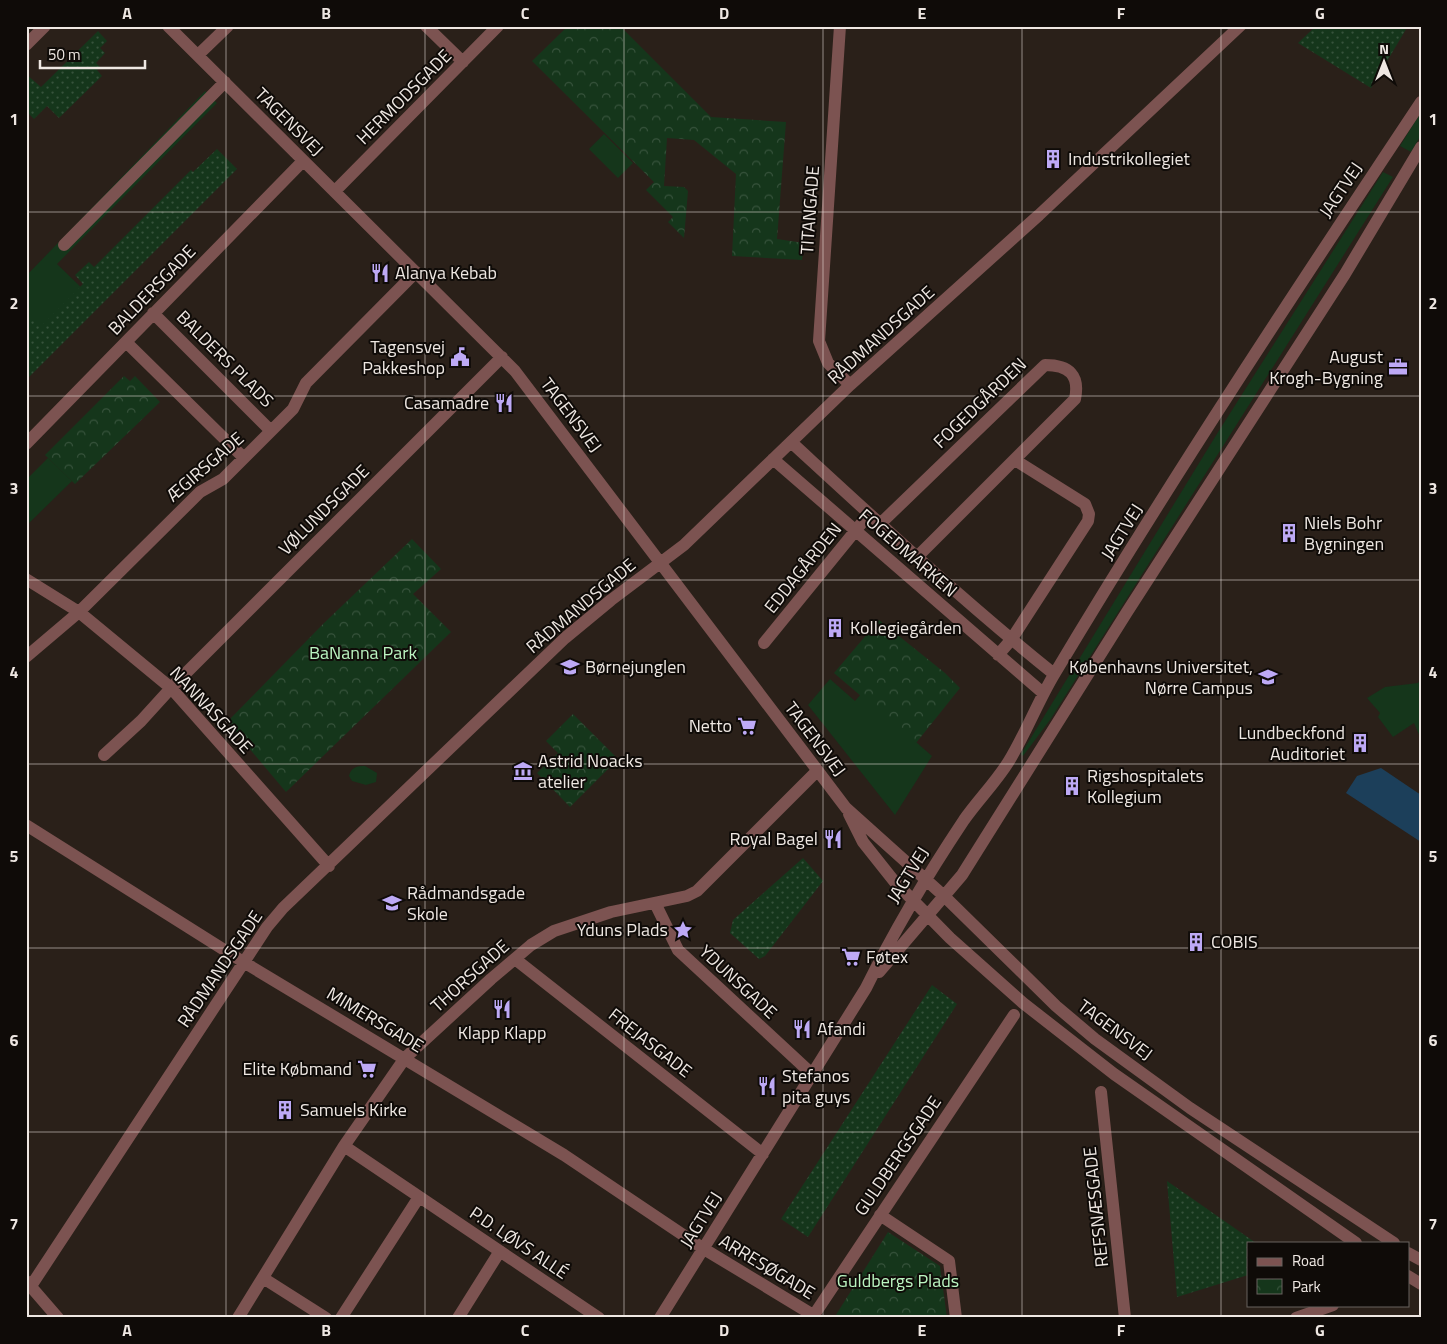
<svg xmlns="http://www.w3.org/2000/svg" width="1447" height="1344" font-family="'Titillium Web',sans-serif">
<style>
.grass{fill:#15361b}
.park{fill:url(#park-crowns)}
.garden{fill:url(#garden-dots)}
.water{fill:#1c3f5a}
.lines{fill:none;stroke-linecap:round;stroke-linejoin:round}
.minor{stroke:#7c5351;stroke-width:12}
.grid{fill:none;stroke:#eee7e2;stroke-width:1;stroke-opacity:0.55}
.labels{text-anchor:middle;stroke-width:4;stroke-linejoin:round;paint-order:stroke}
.street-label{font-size:18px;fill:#eee7e2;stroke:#0f0b08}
.poi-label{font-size:18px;fill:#eee7e2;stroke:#0f0b08;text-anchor:start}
.park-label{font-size:18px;fill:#bbf5c1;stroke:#0f0b08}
.neatline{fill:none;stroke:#eee7e2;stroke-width:2}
.grid-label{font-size:16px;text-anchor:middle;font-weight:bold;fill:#eee7e2}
</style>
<defs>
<pattern id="park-crowns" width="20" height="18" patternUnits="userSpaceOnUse" patternTransform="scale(1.25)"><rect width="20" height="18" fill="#15361b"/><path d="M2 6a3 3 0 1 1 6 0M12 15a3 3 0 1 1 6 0" fill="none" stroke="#37533c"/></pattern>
<pattern id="garden-dots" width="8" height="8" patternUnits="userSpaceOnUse" patternTransform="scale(1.25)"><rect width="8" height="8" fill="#15361b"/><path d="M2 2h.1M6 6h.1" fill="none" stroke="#37533c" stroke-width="1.8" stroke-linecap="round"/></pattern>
</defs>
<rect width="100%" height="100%" fill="#2a2019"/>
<!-- grass -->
<path class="grass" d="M205 91 217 103 57 264 90 296 26 361V276Z
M1421 112V135L1411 152 1400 146Z
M604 134 633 163 618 178 589 149Z
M1383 172 1393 177 1050 720 1023 756 1021 754 1215 437Z
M48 458 72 481 26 526V480Z
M830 679 855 701 861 694 932 756 895 815 808 705Z
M1421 679V739L1414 723 1393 737 1378 717 1380 713 1367 698 1385 687 1418 683Z
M365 766 377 773 376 782 366 785 352 781 349 776C351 767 357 766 365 766Z"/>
<!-- park -->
<path class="park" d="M568 26H620L711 117 786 122 777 239 804 243 802 260 732 256 736 174 694 140 667 138 664 186 684 187 688 191 684 238 668 222 673 217 646 190 654 182 532 61Z
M124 376 130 381 135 376 160 402 75 484 45 455Z
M412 539 441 569 413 594 451 632 286 792 227 722 324 623Z
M879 620 945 673 960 688 916 743 834 673Z
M573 714 618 759 570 807 537 773 558 753 546 741Z
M888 1232 940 1266 947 1318H834Z"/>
<!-- garden -->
<path class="garden" d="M1316 26H1408L1371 88 1298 43Z
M98 31 107 41 100 48 105 53 96 63 100 67 97 70 102 76 59 118 47 106 34 119 26 111V74L41 87Z
M217 149 237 169 26 380V321L32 316 42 325 83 284 75 275 89 262 94 267 191 170 193 172Z
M803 858 823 881 765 956 759 959 730 933 733 920Z
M932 985 957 1004 808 1237 781 1219Z
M1167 1181 1256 1243H1248V1275L1177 1297Z"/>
<!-- water -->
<path class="water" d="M1381 768 1421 795V842L1346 793 1357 776Z"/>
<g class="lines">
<!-- minor -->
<path class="minor" d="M168 26 515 371 846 808 944 896 1056 1006 1095 1039 1190 1108 1394 1243
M426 26 463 62
M840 26 819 341 828 363 850 385
M26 45 45 26
M198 55 228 26
M335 191 498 26
M64 245 225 82
M153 313 271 431
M126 342 244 458
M791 442C877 521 963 601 1054 674
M26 444 303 161
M773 459 1043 693
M880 524 1045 365C1069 365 1080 375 1075 399L918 556
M26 579 79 612 171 688 329 866
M764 643 869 514
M998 655 1011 640 1088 521 1089 514 1085 504 1015 460
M26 657 79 612 200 492 223 479 293 409 306 383 416 272
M104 755 141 721 171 688 502 357
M849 814 863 842 894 881 950 938 1023 1003 1114 1074 1356 1243
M26 825 245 963 564 1155 704 1249 813 1315
M655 903 678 950 813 1075
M515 959 763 1154
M879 972 962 875 1127 612 1345 274 1421 147
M1101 1092 1125 1318
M344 1146 599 1318
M880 1215 949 1261 956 1318
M1408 1253 1421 1260
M1408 1276 1421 1284
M263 1278 326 1318
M26 1281 58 1318
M31 1286 267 927 283 908 565 638 611 600 684 545 850 385 1039 215 1240 26
M238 1318 344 1146 405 1058 491 979 531 945 554 931 611 912 687 896 697 891 817 771
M341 1318 419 1197
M458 1318 500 1251
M660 1318 866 988C895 929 928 874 964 820 978 800 996 782 1009 761 1026 733 1038 701 1055 673 1171 479 1296 290 1421 102
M812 1318 1014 1015
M1296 1318 1333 1305"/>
</g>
<!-- grid -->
<path class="grid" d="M226 26V1318M425 26V1318M624 26V1318M823 26V1318M1022 26V1318M1221 26V1318M26 212H1421M26 396H1421M26 580H1421M26 764H1421M26 948H1421M26 1132H1421"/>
<!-- icons -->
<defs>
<g id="building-bare" transform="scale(1.5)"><path d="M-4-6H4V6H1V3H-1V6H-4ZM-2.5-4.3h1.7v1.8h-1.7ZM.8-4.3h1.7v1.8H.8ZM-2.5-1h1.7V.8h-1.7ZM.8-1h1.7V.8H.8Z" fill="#bda9f5" stroke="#0f0b08" stroke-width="2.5" paint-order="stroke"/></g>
<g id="restaurant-bare" transform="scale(1.5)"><path d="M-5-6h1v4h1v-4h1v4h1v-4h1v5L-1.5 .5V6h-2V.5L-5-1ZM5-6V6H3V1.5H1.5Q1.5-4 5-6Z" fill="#bda9f5" stroke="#0f0b08" stroke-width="2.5" paint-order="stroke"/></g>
<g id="civic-bare" transform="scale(1.5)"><path d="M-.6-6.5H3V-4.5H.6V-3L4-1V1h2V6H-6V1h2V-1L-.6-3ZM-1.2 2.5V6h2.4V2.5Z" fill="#bda9f5" stroke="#0f0b08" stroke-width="2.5" paint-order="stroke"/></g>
<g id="office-bare" transform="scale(1.5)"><path d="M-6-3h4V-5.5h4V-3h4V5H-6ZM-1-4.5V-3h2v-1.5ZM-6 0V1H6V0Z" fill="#bda9f5" stroke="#0f0b08" stroke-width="2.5" paint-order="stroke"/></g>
<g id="school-bare" transform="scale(1.5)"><path d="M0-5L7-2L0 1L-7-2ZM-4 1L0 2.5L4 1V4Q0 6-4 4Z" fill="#bda9f5" stroke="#0f0b08" stroke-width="2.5" paint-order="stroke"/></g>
<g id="university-bare" transform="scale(1.5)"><path d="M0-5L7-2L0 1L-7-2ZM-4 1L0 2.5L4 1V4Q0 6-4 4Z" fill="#bda9f5" stroke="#0f0b08" stroke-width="2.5" paint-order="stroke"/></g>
<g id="supermarket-bare" transform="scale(1.5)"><path d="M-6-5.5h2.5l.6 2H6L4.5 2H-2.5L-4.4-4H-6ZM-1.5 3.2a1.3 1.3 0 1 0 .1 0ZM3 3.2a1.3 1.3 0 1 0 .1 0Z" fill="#bda9f5" stroke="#0f0b08" stroke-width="2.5" paint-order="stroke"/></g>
<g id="museum-bare" transform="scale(1.5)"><path d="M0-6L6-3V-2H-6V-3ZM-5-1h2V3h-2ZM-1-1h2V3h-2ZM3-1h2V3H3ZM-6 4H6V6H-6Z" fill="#bda9f5" stroke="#0f0b08" stroke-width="2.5" paint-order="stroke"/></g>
<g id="sight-bare" transform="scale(1.5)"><path d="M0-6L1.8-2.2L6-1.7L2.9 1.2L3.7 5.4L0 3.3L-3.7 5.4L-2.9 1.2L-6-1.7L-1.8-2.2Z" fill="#bda9f5" stroke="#0f0b08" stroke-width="2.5" paint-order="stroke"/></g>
</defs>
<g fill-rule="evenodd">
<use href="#building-bare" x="1053" y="159"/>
<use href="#restaurant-bare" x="380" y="273"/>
<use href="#civic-bare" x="460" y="357"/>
<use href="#office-bare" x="1398" y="367"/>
<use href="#restaurant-bare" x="504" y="403"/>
<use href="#building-bare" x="1289" y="533"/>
<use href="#building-bare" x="835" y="628"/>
<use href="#school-bare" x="570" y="667"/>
<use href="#university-bare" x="1268" y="677"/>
<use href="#supermarket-bare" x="747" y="726"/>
<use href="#building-bare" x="1360" y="743"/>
<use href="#museum-bare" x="523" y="771"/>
<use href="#building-bare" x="1072" y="786"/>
<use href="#restaurant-bare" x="833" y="839"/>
<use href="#school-bare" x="392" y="903"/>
<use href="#sight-bare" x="683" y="930"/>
<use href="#building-bare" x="1196" y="942"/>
<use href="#supermarket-bare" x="851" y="957"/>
<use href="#restaurant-bare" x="502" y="1009"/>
<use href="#restaurant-bare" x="802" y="1029"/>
<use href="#supermarket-bare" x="367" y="1069"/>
<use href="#restaurant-bare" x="767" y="1086"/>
<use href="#building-bare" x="285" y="1110"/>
</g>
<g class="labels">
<!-- street labels -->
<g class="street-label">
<text transform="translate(404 97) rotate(-45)" y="6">HERMODSGADE</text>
<text transform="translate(289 122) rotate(45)" y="6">TAGENSVEJ</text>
<text transform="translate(1341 190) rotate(-56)" y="6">JAGTVEJ</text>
<text transform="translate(810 210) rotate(-86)" y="6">TITANGADE</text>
<text transform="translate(152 290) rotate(-46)" y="6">BALDERSGADE</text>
<text transform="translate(881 335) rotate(-42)" y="6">RÅDMANDSGADE</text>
<text transform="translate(225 359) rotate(45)" y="6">BALDERS PLADS</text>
<text transform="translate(980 403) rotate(-44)" y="6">FOGEDGÅRDEN</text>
<text transform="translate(571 415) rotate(53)" y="6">TAGENSVEJ</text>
<text transform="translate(205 467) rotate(-41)" y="6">ÆGIRSGADE</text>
<text transform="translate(324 510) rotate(-45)" y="6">VØLUNDSGADE</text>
<text transform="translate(1122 532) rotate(-58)" y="6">JAGTVEJ</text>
<text transform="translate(908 553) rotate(41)" y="6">FOGEDMARKEN</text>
<text transform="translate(803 568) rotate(-51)" y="6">EDDAGÅRDEN</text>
<text transform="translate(581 606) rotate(-40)" y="6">RÅDMANDSGADE</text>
<text transform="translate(211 710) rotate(47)" y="6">NANNASGADE</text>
<text transform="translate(815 739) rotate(53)" y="6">TAGENSVEJ</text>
<text transform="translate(908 875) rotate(-58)" y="6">JAGTVEJ</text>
<text transform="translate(220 969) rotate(-56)" y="6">RÅDMANDSGADE</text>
<text transform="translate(470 976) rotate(-42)" y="6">THORSGADE</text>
<text transform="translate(738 982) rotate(43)" y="6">YDUNSGADE</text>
<text transform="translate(375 1020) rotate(31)" y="6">MIMERSGADE</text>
<text transform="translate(1115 1030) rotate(37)" y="6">TAGENSVEJ</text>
<text transform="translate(650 1043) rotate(38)" y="6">FREJASGADE</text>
<text transform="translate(898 1156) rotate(-56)" y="6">GULDBERGSGADE</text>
<text transform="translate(1096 1207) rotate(-96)" y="6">REFSNÆSGADE</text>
<text transform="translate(701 1220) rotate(-58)" y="6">JAGTVEJ</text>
<text transform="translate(519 1243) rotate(34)" y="6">P.D. LØVS ALLÉ</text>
<text transform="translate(767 1267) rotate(31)" y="6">ARRESØGADE</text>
</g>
<!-- poi labels -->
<g class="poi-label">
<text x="1068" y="165">Industrikollegiet</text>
<text x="395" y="279">Alanya Kebab</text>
<text x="445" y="353" text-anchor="end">Tagensvej<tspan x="445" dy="21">Pakkeshop</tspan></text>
<text x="1383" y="363" text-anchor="end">August<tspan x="1383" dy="21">Krogh-Bygning</tspan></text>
<text x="489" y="409" text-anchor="end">Casamadre</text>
<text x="1304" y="529">Niels Bohr<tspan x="1304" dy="21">Bygningen</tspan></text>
<text x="850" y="634">Kollegiegården</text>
<text x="585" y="673">Børnejunglen</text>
<text x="1253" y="673" text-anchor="end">Københavns Universitet,<tspan x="1253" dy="21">Nørre Campus</tspan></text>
<text x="732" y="732" text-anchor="end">Netto</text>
<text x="1345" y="739" text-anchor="end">Lundbeckfond<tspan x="1345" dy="21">Auditoriet</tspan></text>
<text x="538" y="767">Astrid Noacks<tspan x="538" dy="21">atelier</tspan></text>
<text x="1087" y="782">Rigshospitalets<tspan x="1087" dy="21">Kollegium</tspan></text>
<text x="818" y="845" text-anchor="end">Royal Bagel</text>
<text x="407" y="899">Rådmandsgade<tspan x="407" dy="21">Skole</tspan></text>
<text x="668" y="936" text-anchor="end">Yduns Plads</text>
<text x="1211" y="948">COBIS</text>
<text x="866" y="963">Føtex</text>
<text x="817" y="1035">Afandi</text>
<text x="502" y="1039" text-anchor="middle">Klapp Klapp</text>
<text x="352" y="1075" text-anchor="end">Elite Købmand</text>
<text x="782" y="1082">Stefanos<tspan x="782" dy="21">pita guys</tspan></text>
<text x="300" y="1116">Samuels Kirke</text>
</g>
<!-- park labels -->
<g class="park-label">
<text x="363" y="659">BaNanna Park</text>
<text x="898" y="1287">Guldbergs Plads</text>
</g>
</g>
<!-- border -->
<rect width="1447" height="1344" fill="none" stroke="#0f0b08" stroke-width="55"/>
<!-- legend -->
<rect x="1247" y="1242" width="162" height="65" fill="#0f0b08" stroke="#68635f"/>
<rect x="1257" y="1258" width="25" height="8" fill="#7c5351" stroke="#68635f"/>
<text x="1292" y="1266" font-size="15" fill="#eee7e2">Road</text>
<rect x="1257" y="1279" width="25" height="15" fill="url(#park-crowns)" stroke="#68635f"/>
<text x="1292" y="1292" font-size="15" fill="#eee7e2">Park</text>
<!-- north arrow -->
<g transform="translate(1384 62)" stroke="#0f0b08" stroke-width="4" paint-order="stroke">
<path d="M0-4L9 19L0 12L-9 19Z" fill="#eee7e2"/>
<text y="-8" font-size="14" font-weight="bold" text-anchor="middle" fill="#eee7e2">N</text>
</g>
<!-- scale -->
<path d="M40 60v8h105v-8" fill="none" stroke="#eee7e2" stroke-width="2.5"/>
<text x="48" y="60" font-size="15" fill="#eee7e2" stroke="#0f0b08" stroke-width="4" paint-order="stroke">50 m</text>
<rect x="28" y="28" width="1392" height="1288" class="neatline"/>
<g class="grid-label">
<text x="127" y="19">A</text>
<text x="326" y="19">B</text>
<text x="525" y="19">C</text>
<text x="724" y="19">D</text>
<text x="922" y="19">E</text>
<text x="1121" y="19">F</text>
<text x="1320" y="19">G</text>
<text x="14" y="125">1</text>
<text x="1433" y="125">1</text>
<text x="14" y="309">2</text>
<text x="1433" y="309">2</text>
<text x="14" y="494">3</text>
<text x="1433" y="494">3</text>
<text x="14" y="678">4</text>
<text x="1433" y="678">4</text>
<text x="14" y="862">5</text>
<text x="1433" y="862">5</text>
<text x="14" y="1046">6</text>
<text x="1433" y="1046">6</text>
<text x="14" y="1230">7</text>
<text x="1433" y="1230">7</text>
<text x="127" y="1336">A</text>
<text x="326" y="1336">B</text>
<text x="525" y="1336">C</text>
<text x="724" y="1336">D</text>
<text x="922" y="1336">E</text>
<text x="1121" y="1336">F</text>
<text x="1320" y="1336">G</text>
</g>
</svg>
